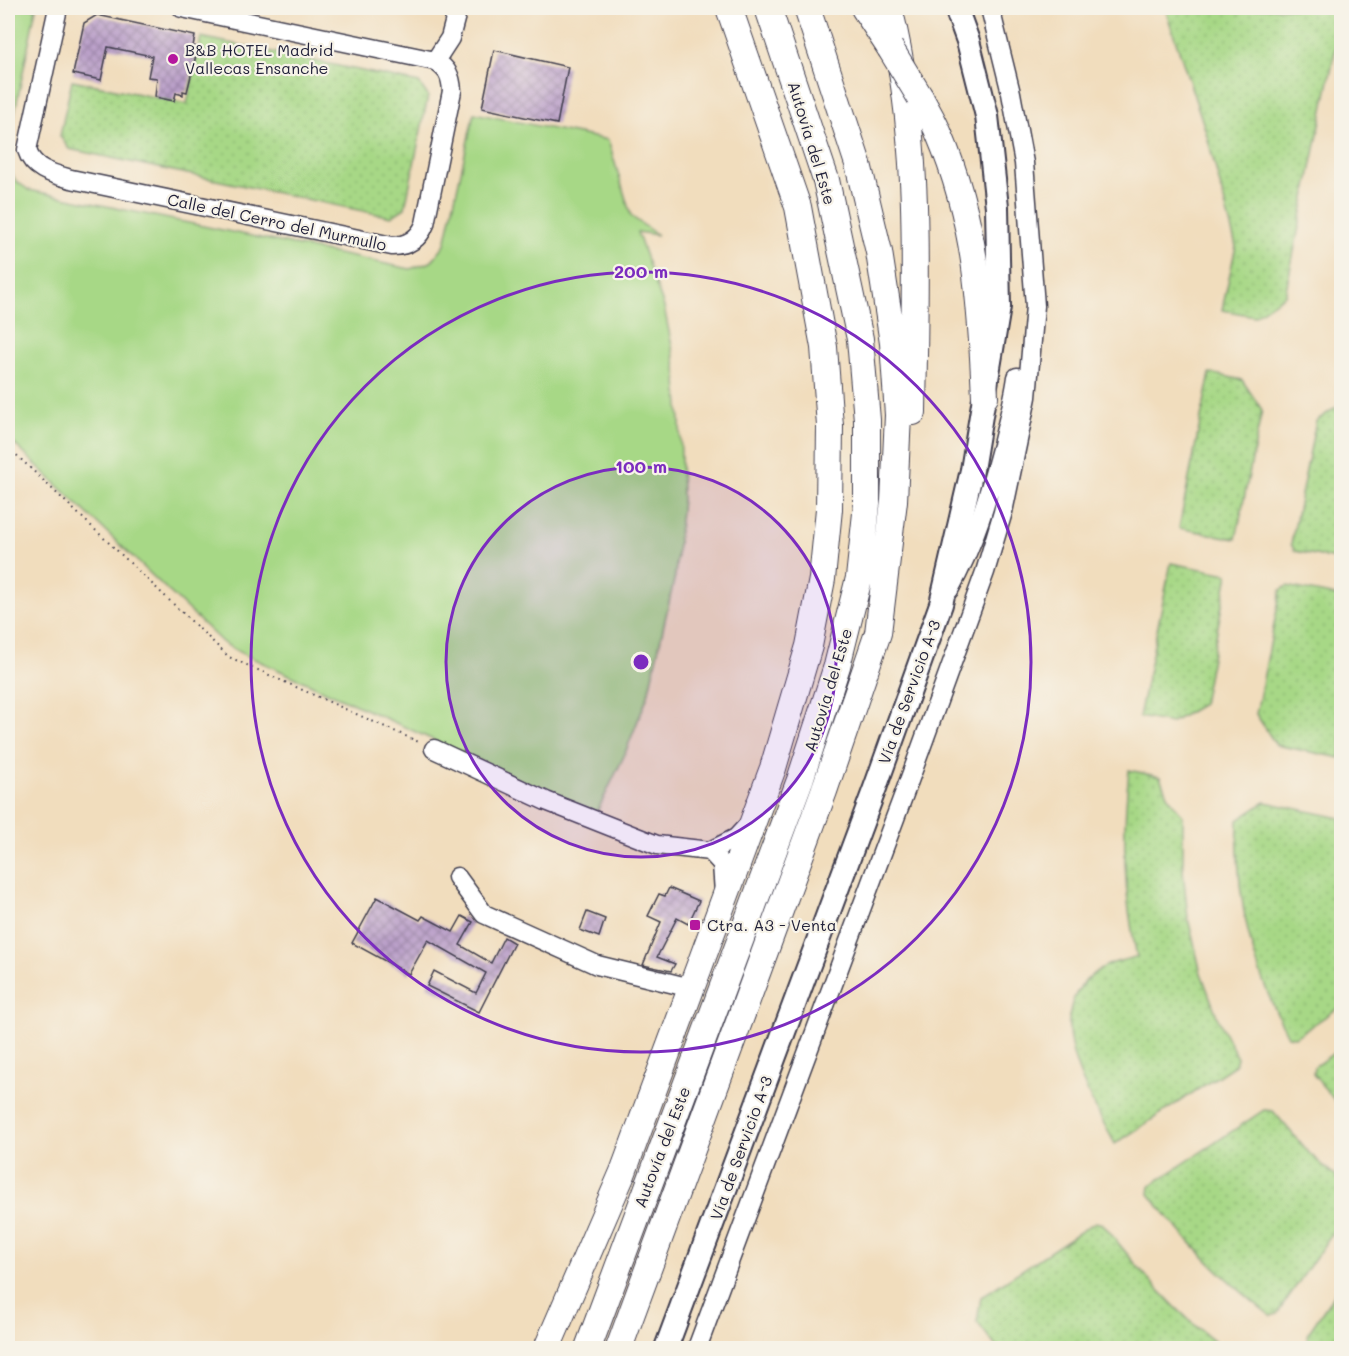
<svg xmlns="http://www.w3.org/2000/svg" width="1349" height="1356" font-family="Mali,sans-serif">
<style>
.grass{fill:url(#grass-dots);stroke:#647d60;stroke-width:1.5}
.park{fill:#a7d886;stroke:#647d60;stroke-width:1.5}
.building{fill:url(#building-cross-hatch)}
.lines{fill:none;stroke-linecap:round;stroke-linejoin:round}
.minor-casing{stroke:#413e4e;stroke-width:21}
.major-casing{stroke:#413e4e;stroke-width:26}
.highway-casing{stroke:#413e4e;stroke-width:28}
.path{stroke:#413e4e;stroke-width:2;stroke-dasharray:1.5 4.5;stroke-linecap:butt}
.minor{stroke:#fff;stroke-width:18}
.major{stroke:#fff;stroke-width:22}
.highway{stroke:#fff;stroke-width:26}
.highway-bridge-casing{stroke:#413e4e;stroke-width:28;stroke-linecap:butt}
.highway-bridge{stroke:#fff;stroke-width:26}
.ring{fill:none;stroke:#7b2cbf;stroke-width:3}
.poi-dot{fill:#b5179e;stroke:#f7f3e8;stroke-width:2}
.labels{text-anchor:middle;stroke-width:4.5;stroke-linejoin:round;paint-order:stroke}
.poi-label{font-size:16px;fill:#22223b;stroke:#f7f3e8;text-anchor:start}
.street-label{font-size:16px;fill:#22223b;stroke:#f7f3e8}
.centre{fill:#7b2cbf;stroke:#f7f3e8;stroke-width:3}
.ring-label{font-size:18px;text-anchor:middle;font-weight:bold;fill:#7b2cbf;stroke:#f7f3e8;stroke-width:4.5;stroke-linejoin:round;paint-order:stroke}
</style>
<defs>
<pattern id="grass-dots" width="8" height="8" patternUnits="userSpaceOnUse" patternTransform="scale(1.5)"><rect width="8" height="8" fill="#a7d886"/><path d="M2 2h.1M6 6h.1" fill="none" stroke="#8fb975" stroke-width="1.8" stroke-linecap="round"/></pattern>
<pattern id="building-cross-hatch" width="8" height="8" patternUnits="userSpaceOnUse" patternTransform="scale(1.5)"><rect width="8" height="8" fill="#ba9fc9"/><path d="M0 0l8 8M0 8l8-8" fill="none" stroke="#9781a4"/></pattern>
</defs>
<rect width="100%" height="100%" fill="#f7f3e8"/>
<filter id="ink" filterUnits="userSpaceOnUse"><feTurbulence type="fractalNoise" baseFrequency=".0167" numOctaves="2"/><feDisplacementMap in="SourceGraphic" scale="12" xChannelSelector="R" yChannelSelector="G"/><feConvolveMatrix kernelMatrix="1 2 1 2 8 2 1 2 1" color-interpolation-filters="sRGB"/></filter>
<filter id="wash" filterUnits="userSpaceOnUse"><feTurbulence type="fractalNoise" baseFrequency=".008" numOctaves="4" result="noise"/><feDisplacementMap in="SourceGraphic" scale="24" xChannelSelector="R" yChannelSelector="G"/><feGaussianBlur stdDeviation="1.35" result="paint"/><feColorMatrix in="noise" values="0 0 0 0 0 0 0 0 0 0 0 0 0 0 0 0 0 1.4 0 .05"/><feComposite in="paint" operator="in"/></filter>
<g filter="url(#wash)">
<rect width="100%" height="100%" fill="#f1ddbd"/>
<!-- grass -->
<path class="grass" d="M1165 8H1341V22L1285 295 1254 316 1222 310 1236 246 1206 132Z
M201 37 419 83 428 96 405 208 391 217 69 149 60 136 72 80 187 104Z
M1210 373 1242 380 1262 410 1236 539 1179 528Z
M1341 404V560L1295 551 1291 544 1316 421Z
M1171 563 1228 574 1203 704 1171 723 1139 717Z
M1287 586 1341 597V758L1276 745 1256 714 1281 590Z
M1129 770 1160 777 1167 795 1183 816V871L1188 918 1201 973 1218 1019 1237 1057 1235 1065 1115 1144C1089 1095 1033 1009 1102 968 1113 961 1125 960 1137 957 1123 892 1122 837 1129 770Z
M1265 802 1341 818V1006L1295 1037 1288 1036C1251 966 1235 899 1238 820Z
M1341 1048V1108L1313 1074 1314 1067Z
M1264 1110 1273 1111 1310 1154 1342 1182 1341 1220 1277 1314 1271 1316C1225 1281 1185 1240 1149 1194L1150 1186Z
M1095 1222 1103 1224C1139 1270 1177 1314 1223 1348H997L977 1322 981 1297Z
M1341 1284V1348H1320L1308 1342 1307 1335Z"/>
<!-- park -->
<path class="park" d="M8 8H36L8 146Z
M474 113 608 140 631 216 657 235 637 232 664 307 676 366 680 421 682 499 675 576 648 695 624 756 597 812 529 786 502 771 241 653 223 643 8 438V166L16 181 29 190 410 269 431 262 445 244Z"/>
<g id="blocks">
<!-- building -->
<path class="building" d="M97 15 195 36 193 46 198 47 187 92 183 91V95L176 93 174 101 155 97 157 78 148 77 152 56 108 47 101 80 73 74 84 23Z
M494 50 568 67 557 124 482 108Z
M669 888 699 901 688 924 677 918 657 957 675 964 671 971 643 965 661 922 648 916 659 894 665 896Z
M377 897 420 920 423 916 453 932 462 916 473 922 460 945 491 963 504 937 514 943 479 1012 427 986 434 971 476 993 486 973 428 940 409 974 352 943Z
M587 912 605 919 599 937 580 930Z"/>
</g>
</g>
<g filter="url(#ink)">
<use href="#blocks" fill-opacity="0" stroke="#413e4e" stroke-width="1.5"/>
<g class="lines">
<!-- minor casing -->
<g class="minor-casing">
<path id="minor" d="M58 8 27 150C33 170 53 174 71 179L392 246C408 246 419 239 425 224L452 91C451 76 448 69 435 61L182 8
M435 61 450 38 458 8
M949 590C974 546 989 494 1002 445 1007 423 1014 400 1017 377
M434 749 546 801 657 845 710 851 736 838 748 825
M710 851 722 864 724 893
M457 877 484 914 597 965 691 988
M697 1348 913 770 985 572 1003 512 1027 397 1035 306 1024 163 1011 93 990 8"/>
</g>
<!-- major casing -->
<g class="major-casing">
<path id="major" d="M666 1348 875 788 941 604 972 470 999 307 997 207 987 116 968 41 956 8"/>
</g>
<!-- highway casing -->
<g class="highway-casing">
<path id="highway" d="M864 8 890 48
M889 8C922 139 915 277 913 412
M920 97C926 109 934 121 939 134 976 221 981 304 985 397
M547 1348 623 1172 773 768 809 646 822 579 829 509 830 426 824 347 798 207 729 8
M588 1348 800 780 837 666 859 578 867 504V420L860 339 826 180 768 8
M619 1348 824 791 878 633 894 501 898 415 893 343 879 252 858 164 807 8"/>
</g>
<!-- path -->
<path class="path" d="M8 123 15 119
M8 447 229 657 421 743"/>
<!-- minor -->
<use href="#minor" class="minor"/>
<!-- major -->
<use href="#major" class="major"/>
<!-- highway -->
<use href="#highway" class="highway"/>
<!-- highway-bridge casing -->
<g class="highway-bridge-casing">
<path id="highway-bridge" d="M890 48 920 97"/>
</g>
<!-- highway-bridge -->
<use href="#highway-bridge" class="highway-bridge"/>
</g>
</g>
<!-- distance rings -->
<circle cx="641" cy="662" r="195" fill="#7b2cbf" fill-opacity=".12"/>
<g class="ring">
<circle cx="641" cy="662" r="195"/>
<circle cx="641" cy="662" r="390"/>
</g>
<!-- markers -->
<g class="poi-dot">
<circle cx="173" cy="59" r="6"/>
<rect x="689" y="919" width="12" height="12" rx="3"/>
</g>
<g class="labels">
<!-- poi labels -->
<g class="poi-label">
<text x="185" y="56">B&amp;B HOTEL Madrid<tspan x="185" dy="18">Vallecas Ensanche</tspan></text>
<text x="707" y="931">Ctra. A3 - Venta</text>
</g>
<!-- street labels -->
<g class="street-label">
<text transform="translate(812 143) rotate(73)" y="6">Autovía del Este</text>
<text transform="translate(277 222) rotate(12)" y="6">Calle del Cerro del Murmullo</text>
<text transform="translate(828 690) rotate(-73)" y="6">Autovía del Este</text>
<text transform="translate(909 692) rotate(-70)" y="6">Vía de Servicio A-3</text>
<text transform="translate(662 1147) rotate(-69)" y="6">Autovía del Este</text>
<text transform="translate(741 1148) rotate(-70)" y="6">Vía de Servicio A-3</text>
</g>
</g>
<circle cx="641" cy="662" r="9" class="centre"/>
<g class="ring-label">
<text x="641" y="278">200 m</text>
<text x="641" y="473">100 m</text>
</g>
<!-- margin -->
<rect width="1349" height="1356" fill="none" stroke="#f7f3e8" stroke-width="30"/>
</svg>
